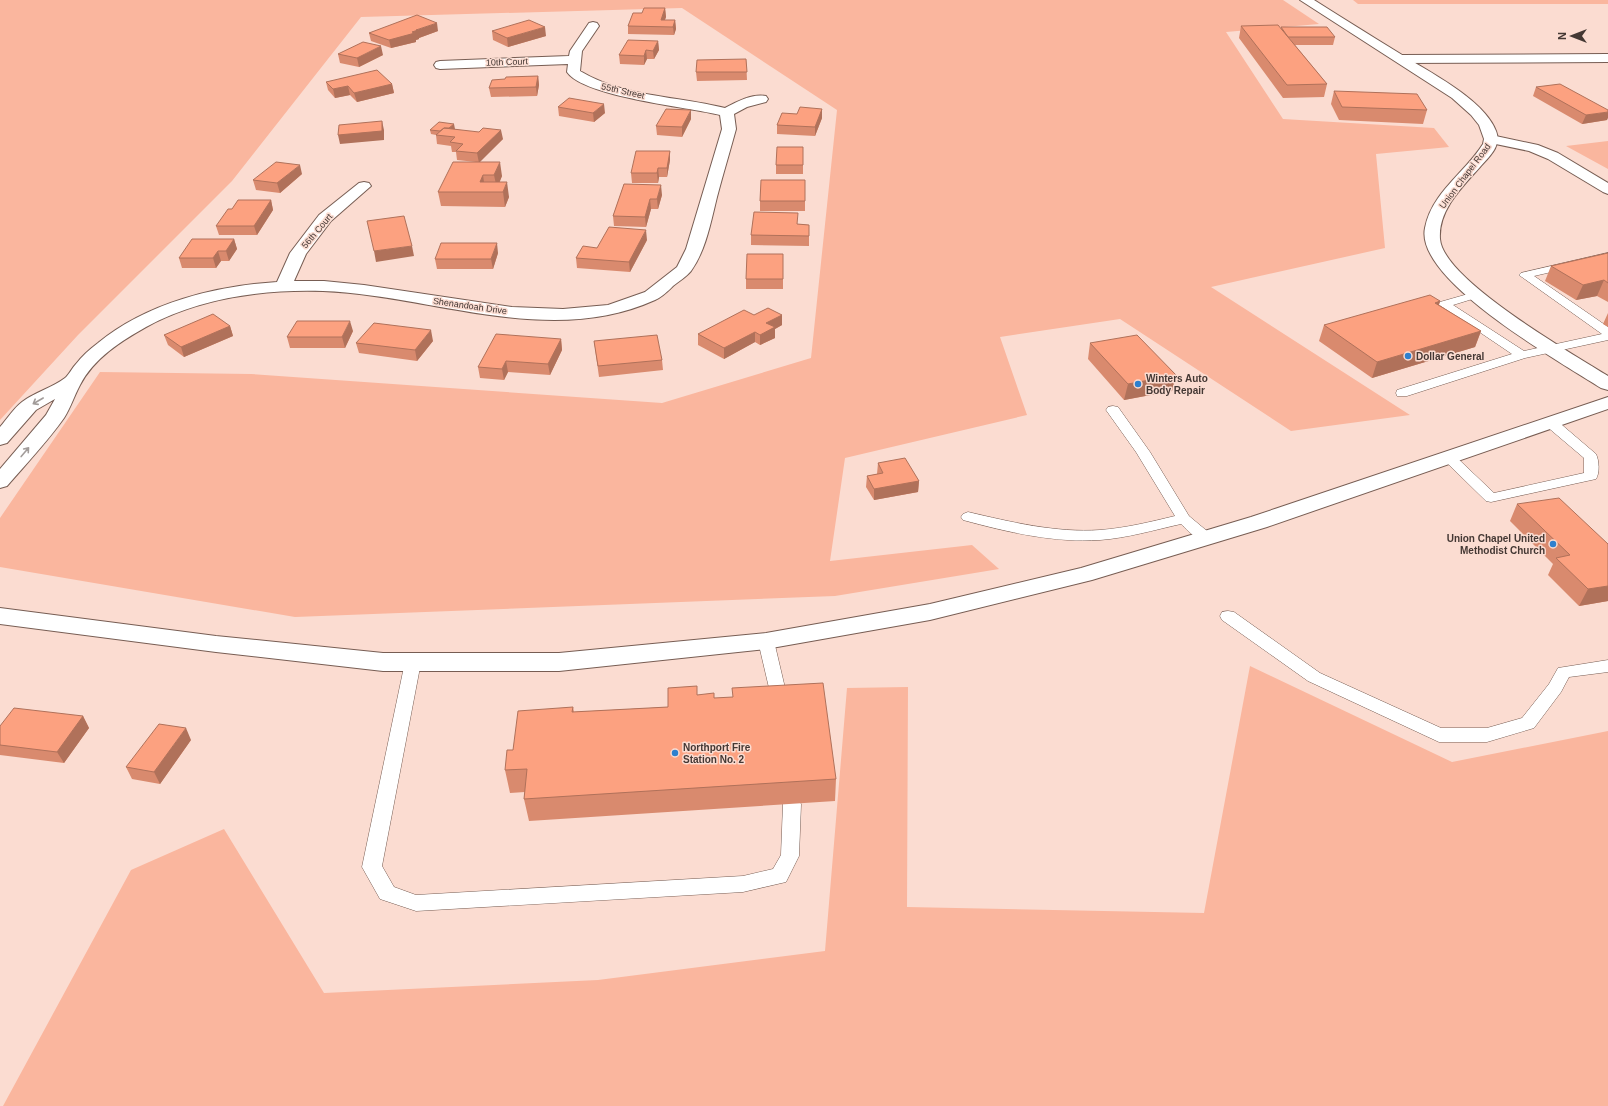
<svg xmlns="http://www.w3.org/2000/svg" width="1608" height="1106" font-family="Arial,sans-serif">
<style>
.green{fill:#fab69e}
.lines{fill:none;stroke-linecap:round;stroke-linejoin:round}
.service-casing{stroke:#775d53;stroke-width:1}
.minor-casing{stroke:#775d53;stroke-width:2}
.tertiary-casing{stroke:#775d53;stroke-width:2}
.primary-casing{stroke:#775d53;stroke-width:2}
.service{fill:#fff;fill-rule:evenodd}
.minor{fill:#fff;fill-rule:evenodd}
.tertiary{fill:#fff;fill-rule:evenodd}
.primary{fill:#fff;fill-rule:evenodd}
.wall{fill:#d98a6e}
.shaded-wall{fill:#b0715a}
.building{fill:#fca180;stroke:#b0715a}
.oneway{stroke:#a29c9a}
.poi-dot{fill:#2e80cf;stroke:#fbdcd1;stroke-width:1.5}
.labels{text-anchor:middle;stroke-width:3;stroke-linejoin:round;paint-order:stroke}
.far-street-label{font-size:9px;fill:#443834;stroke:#fbdcd1}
.poi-label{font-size:10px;font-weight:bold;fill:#443834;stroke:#fbdcd1;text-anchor:start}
</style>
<rect width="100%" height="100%" fill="#fbdcd1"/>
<!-- green -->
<path class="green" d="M0 0H1283L1319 24 1226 32 1283 119 1434 128 1449 147 1376 154 1385 248 1211 287 1410 415 1291 431 1120 319 1000 337 1027 415 845 458 830 561 972 545 999 569 835 596 295 617 0 567V518L100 372 251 374 662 403 811 358 837 110 682 8 361 17 232 181 78 335 0 420Z
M1353 0H1608V4H1358Z
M1608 141V169L1566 146Z
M1250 666 1452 762 1608 731V1106H3L131 870 224 829 324 993 598 980 825 951 847 688 908 687 907 907 1204 913Z"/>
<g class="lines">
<!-- service casing -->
<g class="service-casing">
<path id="service" d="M1608 253V259L1534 276 1608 327V340L1525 358 1407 396H1397L1396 393 1397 390 1512 354 1438 304 1440 302 1475 292 1479 293 1481 295 1479 297 1453 305 1524 351 1602 334 1519 275 1521 273Z
M1113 406 1118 407 1150 452 1189 516 1213 536 1215 539 1213 542C1201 546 1190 532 1181 524 1154 530 1127 538 1100 540 1054 543 1007 532 963 520L961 517 963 514 968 512C1011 522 1056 533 1100 530 1126 528 1150 522 1175 516L1136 452 1106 410 1108 407Z
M1550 418 1555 419 1596 454C1599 460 1600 473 1596 479L1491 502 1486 501 1441 457 1443 454 1448 453 1453 454 1494 493 1584 473V458L1545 425 1543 422 1545 419Z
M1228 611 1234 612 1320 673 1441 728H1487L1522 718 1549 684 1558 668 1608 660V672L1569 677 1561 692 1534 728 1487 742H1439L1308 681 1222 620 1220 616 1222 612Z
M766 635 772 637 774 641 789 705 787 709 781 711 775 709 773 705 758 641 760 637Z
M413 656 419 658 421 662 382 866 394 887 416 895 743 876 773 869 781 855 783 804 786 799 792 797 798 799 801 804 799 856 786 882 743 892 416 911 380 899 362 867 405 662 407 658Z"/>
</g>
<!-- minor casing -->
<g class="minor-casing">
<path id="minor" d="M593 22 597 23 599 26 582 51 580 71C623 97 677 96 725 108 736 102 753 93 766 96L768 99 766 102 747 107 734 114 736 129C730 151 723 174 717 197 711 221 706 250 691 271 686 277 679 281 673 286 668 291 662 297 655 300 550 348 431 295 323 291 264 289 199 298 146 327 121 341 94 358 80 385 74 396 71 407 64 418 47 442 26 464 7 486L0 488V469L46 415 55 399 36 410 7 443 0 445V427C7 419 14 408 22 402 35 392 52 388 65 378 69 375 72 368 76 364 82 356 90 349 98 343 147 303 215 286 277 282L290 253 319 215 359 183 364 182 369 183 371 186 331 221 306 254 294 281H324L364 285 512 307 563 309 608 305 645 292 677 267 686 249 722 129 720 115C689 107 584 97 567 72L568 64 440 69 436 68 434 65 436 62 440 61 569 56 570 51 589 23Z
M1608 54V62L1401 63 1397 62 1395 59 1397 56 1401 55Z
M1491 135 1538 145 1558 153 1608 183V194L1603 192 1548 159 1529 151 1486 142 1484 139 1486 136Z"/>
</g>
<!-- tertiary casing -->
<g class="tertiary-casing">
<path id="tertiary" d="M1300 0H1314C1342 18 1370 35 1399 53 1427 71 1484 99 1496 131 1502 146 1489 157 1480 167 1462 187 1438 210 1440 239 1443 280 1573 354 1608 376V390L1601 388C1562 363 1414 280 1425 228 1432 192 1465 173 1483 144L1484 139 1479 125 1471 115 1452 98Z"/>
</g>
<!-- primary casing -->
<g class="primary-casing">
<path id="primary" d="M1608 397V409L1267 527 1092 580 930 620 766 649 559 671H383L216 652 0 624V608L216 636 383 653H559L766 633 930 604 1081 568 1251 517Z"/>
</g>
<!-- service -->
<use href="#service" class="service"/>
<!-- minor -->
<use href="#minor" class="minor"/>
<!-- tertiary -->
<use href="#tertiary" class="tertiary"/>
<!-- primary -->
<use href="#primary" class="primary"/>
</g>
<!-- wall -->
<path class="wall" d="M665 8 666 17 665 20H675L676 29 674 35 628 34V26L642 13Z
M1241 26 1281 28 1335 37 1333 45H1295L1327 84 1324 97 1283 98 1239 38Z
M438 31 419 38V39L416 40V42L391 48 371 41 369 33Z
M492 31 546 36 508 47 493 40Z
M658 41 659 50 654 59H647L644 65 620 64 619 55Z
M338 54 383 55 359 67 340 63Z
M746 59 747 80 697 81 696 72Z
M538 76 539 85 537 96 491 97 489 88 505 79Z
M326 82 392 84 394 93 357 102 350 95 335 98 328 90Z
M1536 87 1607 120 1582 124 1533 96Z
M1334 91 1427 110 1423 124 1339 120 1331 104Z
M558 107 605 113 594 122 559 116Z
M822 109V118L815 136 777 134V125L797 114Z
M691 119 682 137 657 135 656 126Z
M454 124V129L503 139 479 162 502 176 499 182 509 197 505 207 441 206 438 192 476 162 457 160 456 152H452L451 146 437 144 436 135 431 134 430 130Z
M803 147V174H776V165Z
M670 151V160L667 177H659L658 183H632L631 173Z
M302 174 280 193 256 190 253 180Z
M805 180V211H760V201Z
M624 184 662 195 658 209H651L646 227 614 226 613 216Z
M271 200 273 210 257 235H219L216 226 232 209Z
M798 224 809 225V246L751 245V235Z
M234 239 237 249 229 261H221L216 268H182L179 258Z
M647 240 630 272 577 268 576 258Z
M498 253 493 269H437L435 259Z
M1608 253V302L1597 296 1576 300 1545 281 1551 266Z
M783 264V289H746V279Z
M1440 301 1439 305 1481 331 1475 347 1372 378 1319 341 1324 325Z
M1608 313V327L1603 324Z
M754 315H782V325L775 329V338L760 345 755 342 724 359 698 345V334Z
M230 326 233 336 184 357 168 345 164 335Z
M353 331 345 348H290L287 337Z
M561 339 562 350 550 375 508 372 504 380 480 378 478 367Z
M433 341 417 361 359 353 356 343Z
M594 341 662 360 663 370 599 377Z
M1090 343 1176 375 1172 391 1124 400 1088 359Z
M878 463 919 481 918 492 874 500 866 487 867 476 877 474Z
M1517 504 1608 544V601L1579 606 1548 575 1553 564 1510 521Z
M698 695 714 698 836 779 835 801 529 821 524 799 525 792 510 793 505 770 573 707 574 712 668 707Z
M83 716 89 728 64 763 0 755V726Z
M191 740 160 784 132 779 126 767Z"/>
<!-- shaded-wall -->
<path class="shaded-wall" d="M665 8 666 17 662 26 661 20Z
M675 20 676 29 674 35 673 27Z
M437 23 438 31 419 38V39L416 40V42L391 48 389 40 412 32 416 30Z
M545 27 546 36 508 47 507 38Z
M658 41 659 50 654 59 653 51Z
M381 46 383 55 359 67 357 58Z
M646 50 647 59 644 65V56Z
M538 76 539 85 537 96 536 87Z
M392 84 394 93 357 102 354 93Z
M348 86 350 95 335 98 333 89Z
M604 104 605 113 594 122 593 113Z
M822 109V118L815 136V127Z
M691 110V119L682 137V127Z
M1608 112V118L1607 120 1582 124 1586 115Z
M382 121 384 130V140L340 144 338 135Z
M454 124 455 129 446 136 445 132Z
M501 130 503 139 479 163 477 153Z
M670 151V160L667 177V168Z
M500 162 502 176 497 189 494 175Z
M300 165 302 174 280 193 277 183Z
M658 168 659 177 658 183 657 173Z
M483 175 485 189 480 182Z
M507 182 509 197 505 207 503 192Z
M661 185 662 195 658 209 657 199Z
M650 199 651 209 646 227 645 217Z
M271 200 273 210 257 235 254 226Z
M646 230 647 240 630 272 629 262Z
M234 239 237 249 229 261 226 251Z
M497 243 498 253 493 269 491 259Z
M412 246 414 256 376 262 374 251Z
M218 251 221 261 216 268 213 258Z
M1604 280 1597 296 1576 300 1583 285Z
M1440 301 1435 317V303Z
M782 315V325L775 329V338L760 345V335L766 323Z
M350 321 353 331 345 348 342 337Z
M230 326 233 336 184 357 181 347Z
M431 330 433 341 417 361 415 350Z
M1481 331 1475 347 1372 378 1377 362Z
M755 332V342L724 359V348Z
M561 339 562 350 550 375 548 364Z
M506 361 508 372 504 380 502 369Z
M1176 375 1172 391 1124 400 1128 384Z
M919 481 918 492 874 500V489Z
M1608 586V601L1579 606 1588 589Z
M83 716 89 728 64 763 57 752Z
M186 728 191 740 160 784 154 772Z"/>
<!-- building -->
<path class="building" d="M644 8H665L661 20H675L673 27 628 26 633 13H642Z
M417 15 437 23 416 30H418L412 32 415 33 389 40 369 33Z
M529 20 545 27 507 38 492 31Z
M1278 25 1327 84 1287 85 1241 26Z
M1281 27H1327L1335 37H1288Z
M628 40 658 41 653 51 646 50 644 56 619 55Z
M363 42 381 46 357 58 338 54Z
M746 59 747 72H696L697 60Z
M377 70 392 84 354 93 348 86 333 89 326 82Z
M538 76 536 87 489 88 492 80 505 79 506 77Z
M1560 84 1608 110V112L1586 115 1536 87Z
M1334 91 1417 94 1427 110 1342 107Z
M569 98 604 104 593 113 558 107Z
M800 107 822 109 815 127 777 125 782 113 797 114Z
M666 109 691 110 682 127 656 126Z
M382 121V131L338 135 339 125Z
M439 122 454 124 449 128H444L440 131 430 130Z
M444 128 479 132 483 128 501 130 477 153 456 151 463 144 450 142 455 137 436 135Z
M777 147H803V165H776Z
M636 151H670L667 168H658L657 173H631Z
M276 162 300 165 277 183 253 180Z
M453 162H500L494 175H483L480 182H507L503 192H438Z
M761 180H805V201H760Z
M624 184 661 185 657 199H650L645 217 613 216Z
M238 200H271L254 226H216L228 209H232Z
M754 212 798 213 797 224 809 225V236L751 235Z
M404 216 412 246 374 251 367 221Z
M609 227 646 230 629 262 576 258 583 246 597 248Z
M192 239H234L226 251H218L213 258H179Z
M441 243H497L491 259H435Z
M1608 253V283L1604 280 1583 285 1551 266Z
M747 254H783V279H746Z
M1430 295 1440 301 1435 303 1481 331 1377 362 1324 325Z
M768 308 782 315 766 323 775 327 760 335 755 332 724 348 698 334 744 310 754 315Z
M213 314 230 326 181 347 164 335Z
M297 321H350L342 337H287Z
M374 323 431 330 415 350 356 343Z
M496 334 561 339 548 364 506 361 502 369 478 367Z
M657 335 662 360 598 366 594 341Z
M1137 335 1176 375 1128 384 1090 343Z
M905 458 919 481 874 489 867 476 883 473 878 463Z
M1559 498 1608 544V586L1588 589 1556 558 1570 555 1517 504Z
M823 683 836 779 524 799 527 769 505 770 507 750H513L518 711 573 707 572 712 668 707V688L697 686V695L714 693V698L733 697 732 688Z
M14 708 83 716 57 752 0 745V726Z
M159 724 186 728 154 772 126 767Z"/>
<!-- one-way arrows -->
<defs><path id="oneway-shaft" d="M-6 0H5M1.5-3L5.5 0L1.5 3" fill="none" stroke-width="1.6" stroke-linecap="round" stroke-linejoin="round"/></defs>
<g class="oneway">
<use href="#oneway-shaft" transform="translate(38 401) rotate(150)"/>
<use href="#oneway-shaft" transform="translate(25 452) rotate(-50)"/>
</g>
<!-- markers -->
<g class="poi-dot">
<circle cx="1408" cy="356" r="4"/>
<circle cx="1138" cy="384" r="4"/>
<circle cx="1553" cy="544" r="4"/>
<circle cx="675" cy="753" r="4"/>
</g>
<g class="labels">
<!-- far-street labels -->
<g class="far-street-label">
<text transform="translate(507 62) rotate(-2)" y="3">10th Court</text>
<text transform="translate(623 91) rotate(13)" y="3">55th Street</text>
<text transform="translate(1465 176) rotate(-53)" y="3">Union Chapel Road</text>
<text transform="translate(317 231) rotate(-50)" y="3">56th Court</text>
<text transform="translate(470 306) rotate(8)" y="3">Shenandoah Drive</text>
</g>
<!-- poi labels -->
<g class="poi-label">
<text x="1416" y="360">Dollar General</text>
<text x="1146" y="382">Winters Auto<tspan x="1146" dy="12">Body Repair</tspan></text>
<text x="1545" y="542" text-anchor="end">Union Chapel United<tspan x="1545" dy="12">Methodist Church</tspan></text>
<text x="683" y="751">Northport Fire<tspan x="683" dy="12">Station No. 2</tspan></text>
</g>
</g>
<!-- north arrow -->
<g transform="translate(1572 36) rotate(270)" stroke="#fbdcd1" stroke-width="3" paint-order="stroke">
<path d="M0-3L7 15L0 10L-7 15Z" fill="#443834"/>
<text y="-6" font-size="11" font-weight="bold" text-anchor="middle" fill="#443834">N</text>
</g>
</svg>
